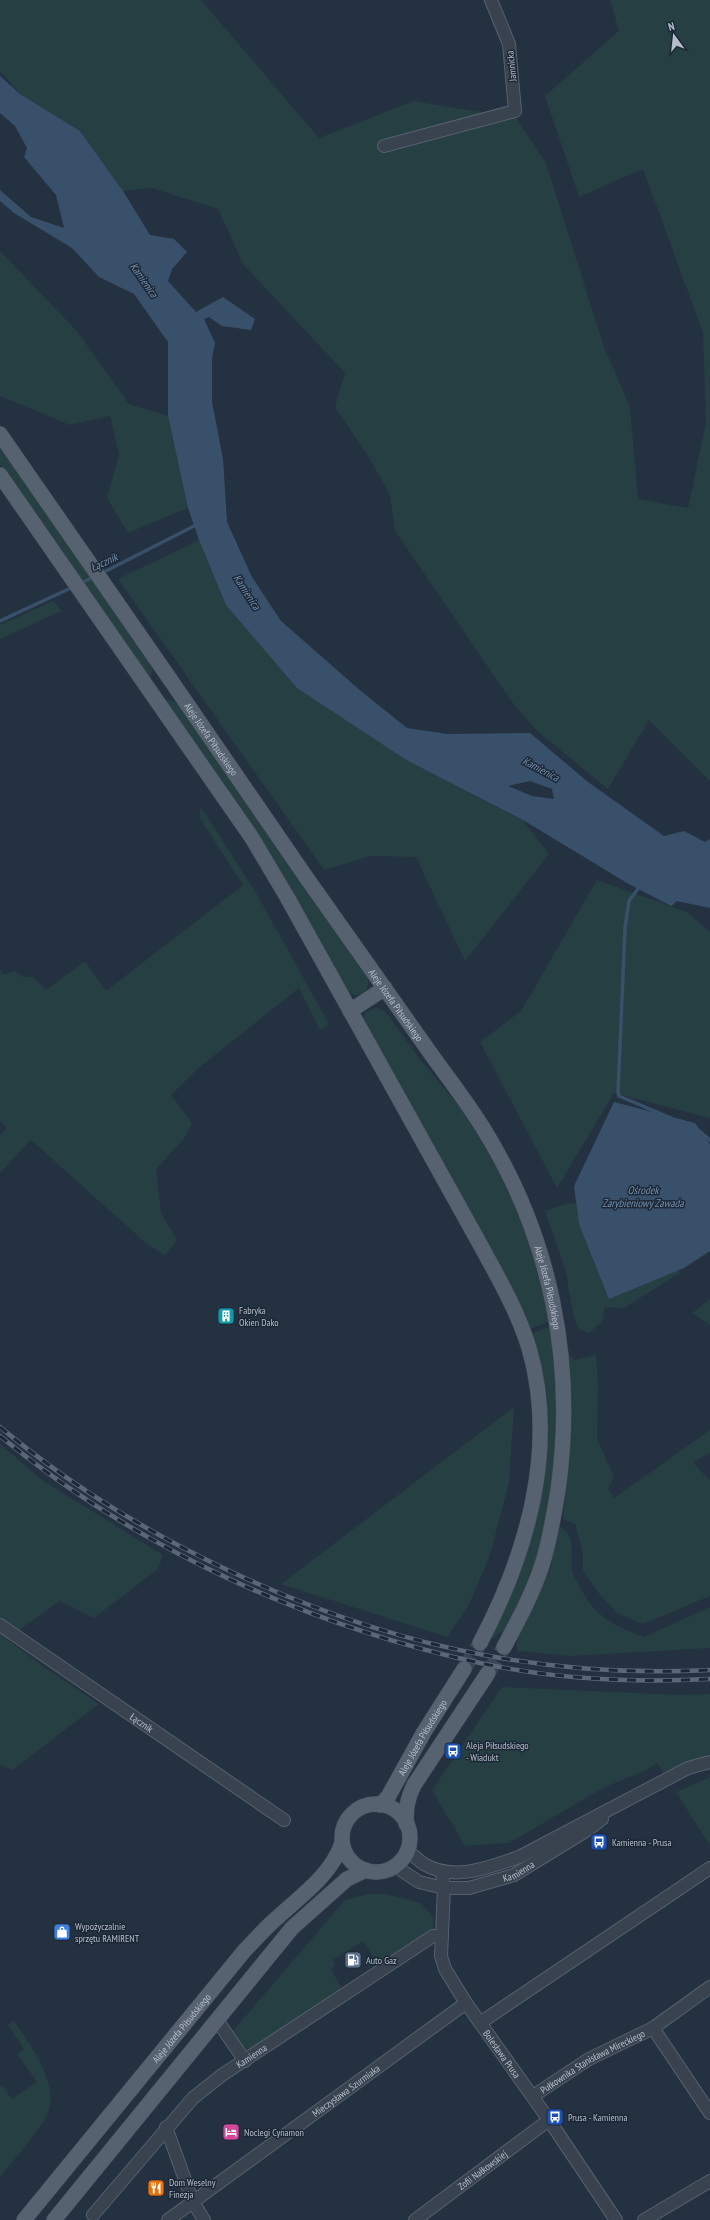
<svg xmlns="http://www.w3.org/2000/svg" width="710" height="2220" font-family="'PT Sans Narrow',sans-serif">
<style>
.green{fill:#263f42}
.water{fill:#39506a;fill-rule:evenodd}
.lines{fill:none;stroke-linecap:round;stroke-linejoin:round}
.stream{stroke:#39506a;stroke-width:3.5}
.major-tunnel{stroke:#3a4656;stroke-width:15;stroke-dasharray:15 8;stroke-linecap:butt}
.minor-casing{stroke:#56616e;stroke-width:14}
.major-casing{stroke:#424c5a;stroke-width:16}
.minor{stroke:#394350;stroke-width:12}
.major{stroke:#576270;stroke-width:15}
.rail-casing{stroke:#5a6778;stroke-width:4.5}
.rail{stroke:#1d2836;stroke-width:3;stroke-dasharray:9;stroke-linecap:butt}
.labels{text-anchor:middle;stroke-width:3;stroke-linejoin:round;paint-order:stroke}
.street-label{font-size:10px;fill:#b5becb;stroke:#1d2836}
.poi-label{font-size:10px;fill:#b5becb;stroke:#1d2836;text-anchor:start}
.water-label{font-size:11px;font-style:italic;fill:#7490af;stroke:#1d2836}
</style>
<rect width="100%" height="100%" fill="#243141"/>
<!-- green -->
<path class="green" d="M0 0H201L319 138 413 101 516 118 546 163 604 347 630 407 638 499 688 508 706 422 703 333 643 169 579 197 545 96 619 31 610 0H710V781L649 720 608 789 536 730 512 702 395 531 390 495 370 459 335 407 345 373 243 264 218 209 152 188 123 191 80 131 20 94 0 71Z
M0 251 77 331 129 404 168 416 188 508 128 533 107 498 119 454 110 416 70 425 0 396Z
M0 446 149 661 153 670 150 678 0 465Z
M199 540 226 605 408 761 523 820 549 854 465 961 416 857 370 856 324 870 118 579Z
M53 601 62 611 0 639V625Z
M168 699 178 703 368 977C371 993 358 1000 345 991L165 700Z
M201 807 258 896 329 1024 320 1030 299 988 201 1066 171 1095 192 1123 184 1139 156 1169 161 1213 177 1240 165 1255 148 1245 31 1140 0 1173V1135L7 1128 0 1121V969L3 975 14 971 24 977H33L46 990 85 961 106 991 243 885 199 817Z
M597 880 687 912 710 932V1118L614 1093 557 1188 480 1042 521 1011Z
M376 1007 386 1012 419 1058 465 1113 499 1172 527 1233 541 1278 550 1321 529 1329 363 1019 365 1013Z
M587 1202 656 1257 681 1272 624 1308 605 1307 602 1322 589 1333 579 1329 574 1318 565 1268 545 1211 566 1204Z
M710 1299V1325L692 1313Z
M552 1326 558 1411 552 1487 538 1556 515 1613 501 1638 502 1631 487 1643 535 1520 530 1334Z
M569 1355 575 1360 596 1355 598 1384 597 1439 614 1477 608 1489 614 1498 710 1430V1453L693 1462 710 1481V1596L643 1624 617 1613 600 1595 583 1571V1554L575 1524 563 1519 569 1451Z
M514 1407 509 1483 490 1555 469 1605 447 1637 281 1584Z
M0 1444 42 1480 163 1555 158 1569 94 1618 60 1601 16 1632 0 1620Z
M559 1527C578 1535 569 1555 572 1571 573 1576 578 1582 580 1587 595 1617 614 1626 644 1637L710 1607V1648L570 1656 517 1651V1640L550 1568Z
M0 1634 44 1667 99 1704 12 1770 0 1765Z
M502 1687 682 1695 710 1694V1756L663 1772 657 1763 647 1770 605 1787 509 1843 465 1846 432 1790Z
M710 1777V1846L676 1792Z
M368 1894H386L421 1903 433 1917V1931L420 1937 407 1948 381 1960 382 1963 369 1967 366 1964 374 1958 363 1941 333 1960 335 1965 331 1969 341 1987 338 1992 252 2050 244 2049 232 2032 345 1900Z
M14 2021C29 2042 58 2083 49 2110 43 2128 13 2160 0 2177V2087L2 2085 12 2099 37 2082 17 2054 24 2049 8 2025Z"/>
<!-- water -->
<path class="water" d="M0 76 20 94 80 131 123 191 150 235 174 239 187 252 172 269 168 281 196 312 223 297 255 319 251 330 222 326 209 317 204 319 215 343 212 358V402L223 459 227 522 252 577 281 621 362 692 407 728 447 734 530 733 588 782 664 836 684 831 705 842 710 839V908L677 901 671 906 627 883 523 820 408 761 297 688 226 605 199 540 188 508 168 416V342L134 294 99 277 72 248 14 213 0 201V190L31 217 64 228 56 195 24 157 27 148 15 126 0 113ZM530 781 552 789 554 799 532 796 508 786Z
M614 1102 695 1123 710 1144V1251L684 1268 609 1299 579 1224 574 1186Z"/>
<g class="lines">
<!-- stream -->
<path class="stream" d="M100 574 198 524
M81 583 95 576
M0 621 73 587
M640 886 629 901 625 928 618 1092 619 1096 671 1118
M697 1129 710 1140"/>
<!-- major-tunnel -->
<path class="major-tunnel" d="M464 1669 480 1643
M488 1673 504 1647"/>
<!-- minor casing -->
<g class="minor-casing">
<g id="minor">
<path d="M384 146 515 111 509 44 491 0"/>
<path id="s1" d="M0 1625 284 1820"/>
<path d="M407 1850C413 1855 418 1860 424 1864 453 1882 491 1867 519 1857L688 1768 710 1762"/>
<path id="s2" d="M395 1866 419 1882 444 1888H469L514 1875 589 1829 602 1819"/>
<path id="s3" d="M442 1871 444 1888 441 1956 445 1969 466 2003 549 2120 616 2220"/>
<path d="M710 1987 653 2028 710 2113"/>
<path d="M217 2020 245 2061"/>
<path d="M480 2023 710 1868"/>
<path id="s4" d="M533 2096 589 2059 653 2028"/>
<path d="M166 2127 193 2202 204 2220"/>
<path id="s5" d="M93 2215 193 2098 222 2075 433 1936H442"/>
<path id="s6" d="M168 2220 466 2003"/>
<path id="s7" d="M415 2220 549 2120"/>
<path d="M644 2220 710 2181"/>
</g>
</g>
<!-- major casing -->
<g class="major-casing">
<g id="major">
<path id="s8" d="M0 434C102 581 205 729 306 877 347 936 389 995 431 1054 448 1078 467 1102 483 1128 551 1237 576 1363 558 1490 554 1515 550 1540 542 1565 533 1593 518 1621 504 1647"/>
<path d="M0 475 252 838 287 897 481 1246C499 1279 518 1312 529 1348 558 1448 527 1554 480 1643"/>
<path d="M350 1011 385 988"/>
<circle cx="376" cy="1838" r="34"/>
<path id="s9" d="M380 1805 388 1797 424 1732 464 1669"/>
<path d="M406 1824C406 1809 407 1799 414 1785L488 1673"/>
<path id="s10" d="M24 2220 245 1950C256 1939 266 1927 278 1917 303 1894 331 1875 342 1843"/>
<path d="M54 2220 292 1928 347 1879 366 1870"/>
</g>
</g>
<!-- minor -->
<use href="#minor" class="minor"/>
<!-- major -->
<use href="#major" class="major"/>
<!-- rail casing -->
<g class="rail-casing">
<path id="rail" d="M0 1427C131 1536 316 1624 484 1655 558 1669 634 1674 710 1670
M0 1436C136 1548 308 1626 480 1663 554 1679 634 1683 710 1679"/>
</g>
<!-- rail -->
<use href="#rail" class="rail"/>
</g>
<!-- icons -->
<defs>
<g id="building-square" transform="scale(0.9)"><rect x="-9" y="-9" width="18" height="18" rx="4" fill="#0f9aa8" stroke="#1d2836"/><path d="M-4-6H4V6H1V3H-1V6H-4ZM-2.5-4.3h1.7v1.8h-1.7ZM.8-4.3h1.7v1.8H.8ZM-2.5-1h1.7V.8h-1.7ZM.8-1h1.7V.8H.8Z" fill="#fff"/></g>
<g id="bus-square" transform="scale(0.9)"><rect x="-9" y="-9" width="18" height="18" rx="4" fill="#1a4fb4" stroke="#1d2836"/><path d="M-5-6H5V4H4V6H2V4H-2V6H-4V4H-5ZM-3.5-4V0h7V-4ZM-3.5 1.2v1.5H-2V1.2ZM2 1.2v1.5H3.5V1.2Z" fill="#fff"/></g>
<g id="shop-square" transform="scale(0.9)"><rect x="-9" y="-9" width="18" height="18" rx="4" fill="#3f7fe0" stroke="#1d2836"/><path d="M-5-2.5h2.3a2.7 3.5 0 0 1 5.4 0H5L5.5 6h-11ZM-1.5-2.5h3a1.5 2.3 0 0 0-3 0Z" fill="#fff"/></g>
<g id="fuel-square" transform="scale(0.9)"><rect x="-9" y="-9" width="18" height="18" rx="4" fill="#5c6f8a" stroke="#1d2836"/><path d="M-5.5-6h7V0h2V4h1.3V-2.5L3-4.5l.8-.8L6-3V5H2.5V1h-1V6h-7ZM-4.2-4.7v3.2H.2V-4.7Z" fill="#fff"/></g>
<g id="hotel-square" transform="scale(0.9)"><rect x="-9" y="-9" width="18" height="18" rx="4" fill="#d1479c" stroke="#1d2836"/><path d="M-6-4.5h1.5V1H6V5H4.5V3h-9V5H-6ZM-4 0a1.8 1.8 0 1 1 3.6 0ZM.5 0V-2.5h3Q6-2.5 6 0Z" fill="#fff"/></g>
<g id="restaurant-square" transform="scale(0.9)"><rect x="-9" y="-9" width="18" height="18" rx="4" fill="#e8710a" stroke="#1d2836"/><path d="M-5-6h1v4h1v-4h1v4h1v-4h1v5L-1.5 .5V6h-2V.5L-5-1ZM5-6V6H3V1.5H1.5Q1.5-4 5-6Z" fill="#fff"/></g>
</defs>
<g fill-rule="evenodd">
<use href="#building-square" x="226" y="1316"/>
<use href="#bus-square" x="453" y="1751"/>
<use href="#bus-square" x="599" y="1842"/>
<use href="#shop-square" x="62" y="1932"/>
<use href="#fuel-square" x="353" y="1960"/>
<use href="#bus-square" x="555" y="2117"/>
<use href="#hotel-square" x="231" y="2132"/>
<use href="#restaurant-square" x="156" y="2188"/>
</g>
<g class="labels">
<!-- street labels -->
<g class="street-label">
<text transform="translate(511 66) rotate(-96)" y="4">Jamnicka</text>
<text dy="4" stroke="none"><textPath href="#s8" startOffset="371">Aleje Józefa Piłsudskiego</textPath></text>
<text dy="4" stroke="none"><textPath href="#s8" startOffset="695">Aleje Józefa Piłsudskiego</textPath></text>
<text dy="4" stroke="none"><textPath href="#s8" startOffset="1019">Aleje Józefa Piłsudskiego</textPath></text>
<text dy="4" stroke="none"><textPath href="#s1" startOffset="172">Łącznik</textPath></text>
<text dy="4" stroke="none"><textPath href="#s9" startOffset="80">Aleje Józefa Piłsudskiego</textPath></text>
<text dy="4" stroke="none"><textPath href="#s2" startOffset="132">Kamienna</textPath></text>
<text dy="4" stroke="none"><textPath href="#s10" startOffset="248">Aleje Józefa Piłsudskiego</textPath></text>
<text dy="4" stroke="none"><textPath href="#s3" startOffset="201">Bolesława Prusa</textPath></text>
<text dy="4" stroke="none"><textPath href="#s5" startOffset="226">Kamienna</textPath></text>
<text dy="4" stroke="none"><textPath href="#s4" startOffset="69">Pułkownika Stanisława Mireckiego</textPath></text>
<text dy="4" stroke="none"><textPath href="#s6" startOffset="220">Mieczysława Szurmiaka</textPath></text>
<text dy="4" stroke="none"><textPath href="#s7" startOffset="84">Zofii Nałkowskiej</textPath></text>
</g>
<!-- poi labels -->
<g class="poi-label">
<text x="239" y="1314">Fabryka<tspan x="239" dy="12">Okien Dako</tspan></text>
<text x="466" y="1749">Aleja Piłsudskiego<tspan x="466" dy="12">- Wiadukt</tspan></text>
<text x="612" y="1846">Kamienna - Prusa</text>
<text x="75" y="1930">Wypożyczalnie<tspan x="75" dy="12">sprzętu RAMIRENT</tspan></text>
<text x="366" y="1964">Auto Gaz</text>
<text x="568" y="2121">Prusa - Kamienna</text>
<text x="244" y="2136">Noclegi Cynamon</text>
<text x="169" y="2186">Dom Weselny<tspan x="169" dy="12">Finezja</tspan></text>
</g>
<!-- water labels -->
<g class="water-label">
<text transform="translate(144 280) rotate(55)" y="4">Kamienica</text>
<text transform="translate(104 562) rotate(-25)" y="4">Łącznik</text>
<text transform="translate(247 592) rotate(57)" y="4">Kamienica</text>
<text transform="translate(541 769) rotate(28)" y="4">Kamienica</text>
<text x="643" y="1194">Ośrodek<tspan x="643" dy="13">Zarybieniowy Zawada</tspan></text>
</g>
</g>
<!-- north arrow -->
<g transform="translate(674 36) rotate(345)" stroke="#1d2836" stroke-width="3" paint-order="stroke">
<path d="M0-3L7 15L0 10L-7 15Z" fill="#b5becb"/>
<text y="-6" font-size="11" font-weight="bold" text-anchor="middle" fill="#b5becb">N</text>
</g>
</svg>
